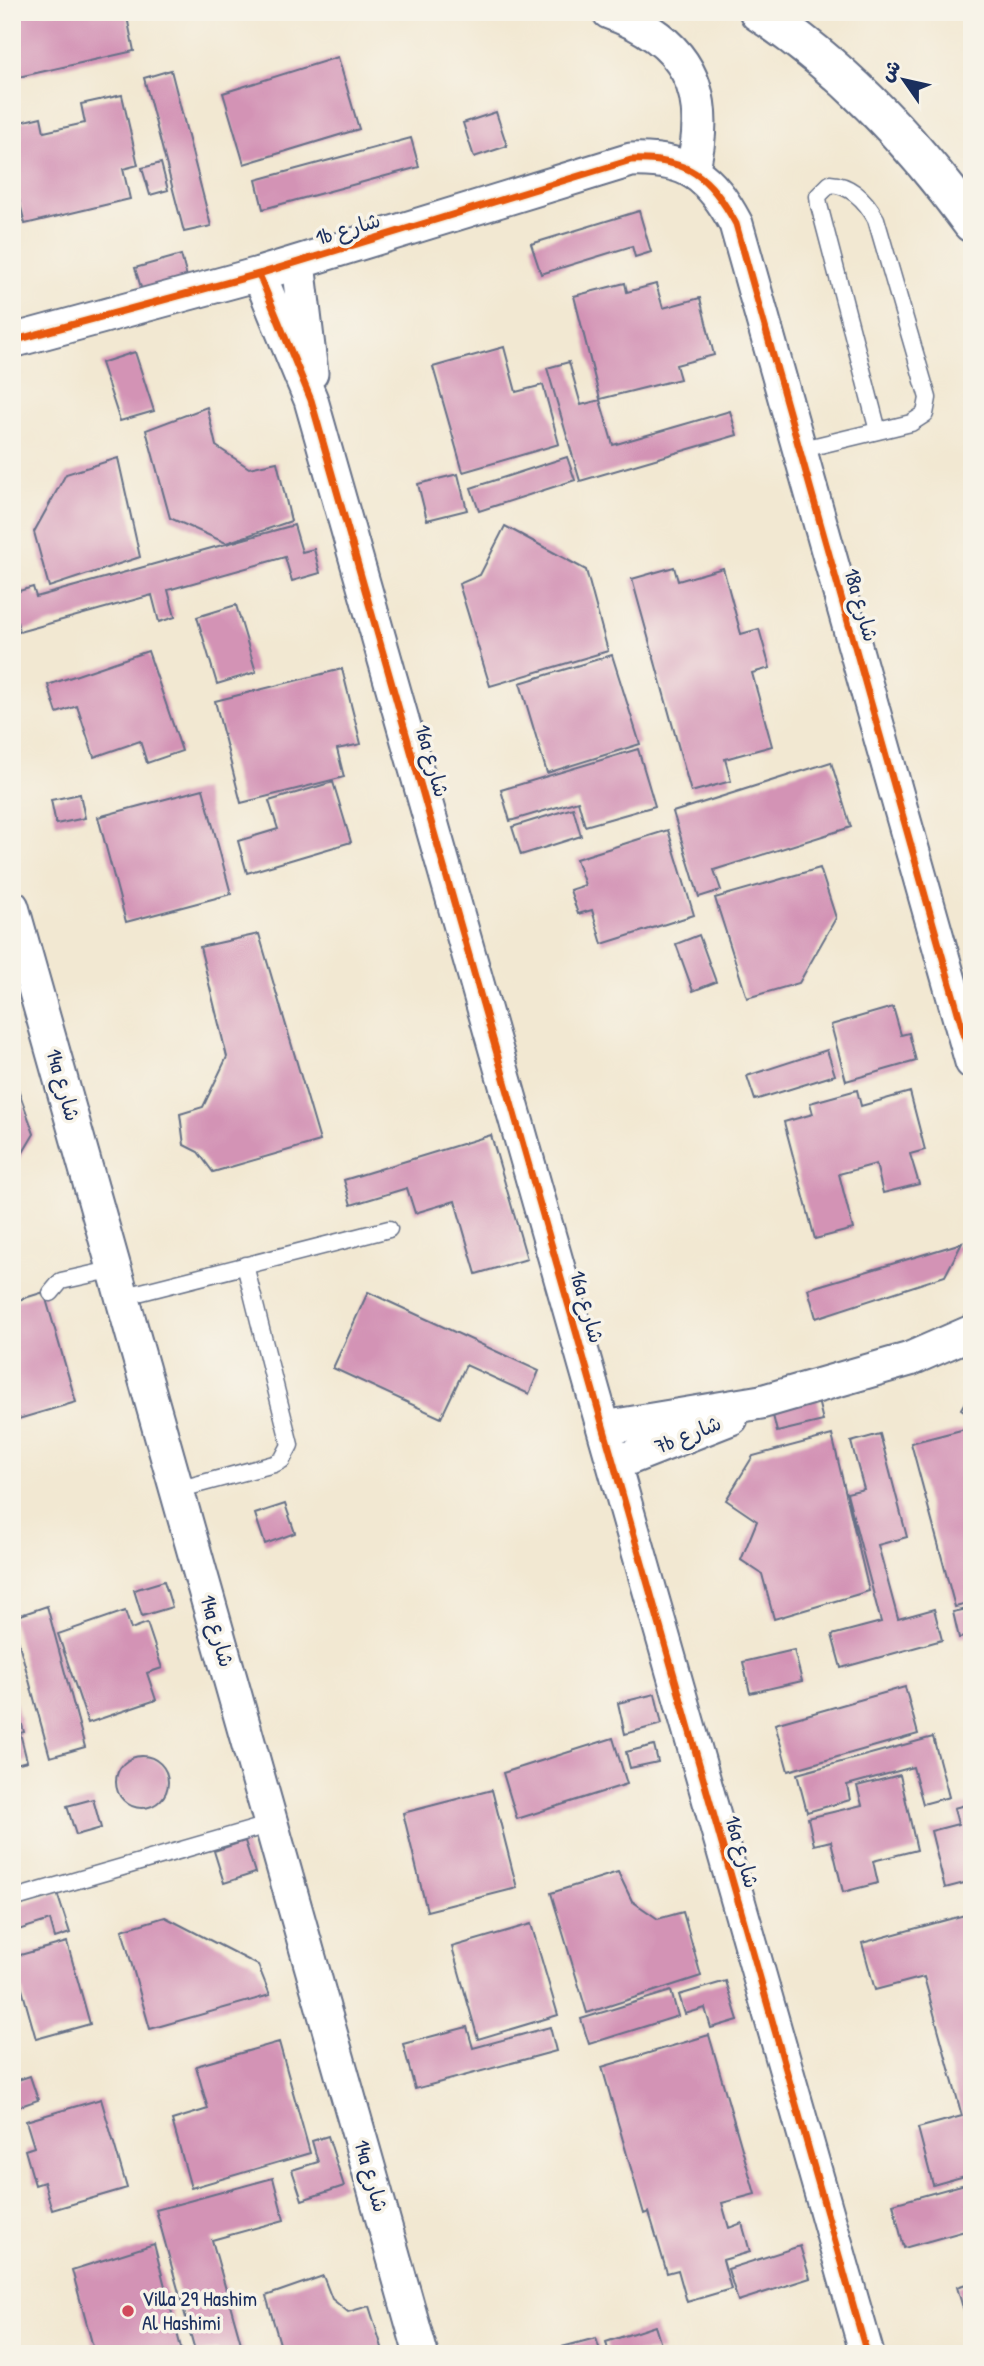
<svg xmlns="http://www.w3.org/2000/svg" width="984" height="2366" font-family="'Patrick Hand','Playpen Sans Arabic',sans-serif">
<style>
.building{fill:#d393b5}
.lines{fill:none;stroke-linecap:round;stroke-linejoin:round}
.lane-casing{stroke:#667087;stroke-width:19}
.street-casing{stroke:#667087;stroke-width:37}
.highway-casing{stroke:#667087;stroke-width:42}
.lane{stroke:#fff;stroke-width:16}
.street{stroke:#fff;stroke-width:33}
.highway{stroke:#fff;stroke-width:38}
.cycleway-casing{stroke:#f7f3e8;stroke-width:11}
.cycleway{stroke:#e8590c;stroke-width:7}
.poi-dot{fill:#d1495b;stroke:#f7f3e8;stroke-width:2.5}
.labels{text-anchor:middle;stroke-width:7;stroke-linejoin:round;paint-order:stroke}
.street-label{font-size:21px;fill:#1b2f5e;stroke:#f7f3e8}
.poi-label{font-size:21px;fill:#1b2f5e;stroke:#f7f3e8;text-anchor:start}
</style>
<rect width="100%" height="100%" fill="#f7f3e8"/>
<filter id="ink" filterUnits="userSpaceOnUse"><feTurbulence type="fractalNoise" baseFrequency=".0143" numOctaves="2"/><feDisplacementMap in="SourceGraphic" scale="14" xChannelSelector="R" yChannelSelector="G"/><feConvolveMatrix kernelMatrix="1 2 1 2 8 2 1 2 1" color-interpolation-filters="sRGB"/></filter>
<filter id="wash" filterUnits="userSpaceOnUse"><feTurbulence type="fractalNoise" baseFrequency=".00686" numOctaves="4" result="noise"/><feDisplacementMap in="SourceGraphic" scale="28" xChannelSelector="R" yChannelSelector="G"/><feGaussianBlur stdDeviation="1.57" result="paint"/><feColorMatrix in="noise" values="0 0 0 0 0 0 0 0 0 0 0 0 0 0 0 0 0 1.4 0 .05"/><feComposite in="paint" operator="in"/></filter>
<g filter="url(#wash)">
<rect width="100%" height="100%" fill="#f2e8d2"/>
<g id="blocks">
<!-- building -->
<path class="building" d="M33 12H126L134 51 14 78 12 17Z
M338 57 359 129 244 164 223 93Z
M171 70 211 226 184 232 144 78Z
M122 95 138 165 123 169 130 199 25 224 17 191 12 192V124L41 117 44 132 85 123 81 104Z
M496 112 507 146 474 157 463 123Z
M411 138 419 167 263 209 256 180Z
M161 163 168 190 150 195 142 168Z
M639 211 651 252 635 257 632 246 541 274 531 244Z
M181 255 188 281 143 294 135 268Z
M625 283 627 292 656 284 663 308 700 298 714 355 676 365 680 379 600 399 574 296Z
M504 347 516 392 543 385 559 444 463 472 433 367Z
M135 352 154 411 120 421 101 363Z
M569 362 581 405 600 400 613 445 730 411 737 435 580 481 547 368Z
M207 407 216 446 249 468 277 462 291 521 226 543 170 518 146 430Z
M567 457 575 480 479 511 471 488Z
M118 458 140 557 49 587 34 532 66 474Z
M458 474 467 510 427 520 418 484Z
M294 525 302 552 314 549 320 573 292 581 285 557 168 590 175 617 159 622 152 595 19 632 12 593 33 587 36 597Z
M505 526 586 570 608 651 490 686 459 584 480 575Z
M674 567 678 581 723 568 741 634 759 629 770 668 752 673 772 746 725 759 731 781 691 792 632 579Z
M236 605 256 672 217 684 197 617Z
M148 651 182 751 147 763 140 741 94 757 77 706 57 713 48 685Z
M612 655 640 744 547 773 520 683Z
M342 669 361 744 337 749 344 777 241 803 215 701Z
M638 749 655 806 585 826 578 801 510 821 501 790Z
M831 762 851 827 714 870 721 890 699 897 673 812Z
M333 782 351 842 247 873 238 841 278 829 269 801Z
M203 789 231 894 126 922 98 817Z
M80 794 85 818 56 824 51 800Z
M573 808 581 836 521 855 512 827Z
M668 830 694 915 602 944 592 910 578 914 570 890 585 885 576 859Z
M820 868 836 918 799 983 747 998 715 898Z
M259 934 320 1141 213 1172 198 1152 184 1145 180 1114 203 1107 227 1057 200 947Z
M699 935 716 982 693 991 676 944Z
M893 1007 901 1035 909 1033 916 1061 846 1081 831 1025Z
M827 1050 835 1075 755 1100 747 1076Z
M12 1072 34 1134 12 1171Z
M857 1090 861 1106 910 1092 925 1150 910 1154 919 1184 883 1193 876 1164 839 1174 853 1229 815 1239 784 1122 813 1114 810 1103Z
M491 1135 527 1259 476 1274 455 1201 415 1213 407 1188 351 1205 344 1180Z
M962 1243 945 1276 816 1318 808 1289Z
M44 1292 76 1402 12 1421V1302Z
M368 1292 539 1371 529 1394 466 1365 441 1418 333 1368Z
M972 1390V1416L961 1409Z
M817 1396 823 1421 777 1432 771 1407Z
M969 1428 972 1435V1603L955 1607 911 1443Z
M880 1434 907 1537 878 1545 898 1619 934 1609 942 1640 841 1668 832 1635 881 1622 847 1493 864 1489 851 1442Z
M832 1435 869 1591 774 1619 762 1574 741 1560 757 1521 726 1500 753 1456Z
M285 1504 295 1533 265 1544 255 1514Z
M164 1581 172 1607 142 1616 134 1590Z
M47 1606 85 1747 50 1757 12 1618Z
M972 1608V1636L959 1638 953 1612Z
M125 1611 131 1629 147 1623 162 1668 147 1673 156 1700 88 1723 58 1634Z
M794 1650 802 1681 750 1693 743 1662Z
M905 1687 918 1734 788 1771 775 1724Z
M12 1689 24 1732 20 1733 27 1761 12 1765Z
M655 1694 662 1724 625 1734 618 1703Z
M933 1737 949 1797 923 1804 913 1767 847 1785 850 1800 807 1812 797 1774Z
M613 1738 627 1784 517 1819 503 1773Z
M654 1745 658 1762 630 1768 626 1752Z
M116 1782a26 26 0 1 1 52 0a26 26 0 1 1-52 0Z
M900 1775 917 1850 873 1861 878 1883 843 1892 831 1841 814 1845 808 1818 862 1805 857 1786Z
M492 1790 517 1888 427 1911 403 1813Z
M93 1799 101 1828 76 1835 67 1806Z
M972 1803V1881L945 1888 931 1831 958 1824 954 1808Z
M245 1841 255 1873 224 1883 214 1851Z
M618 1872 632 1901 658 1919 683 1912 701 1976 587 2013 551 1893Z
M57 1893 70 1933 55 1938 50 1920 12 1932V1908Z
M972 1913V2174L933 2185 918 2128 962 2116 924 1977 875 1990 862 1943Z
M165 1917 258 1965 270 1995 150 2029 122 1930Z
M531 1924 558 2015 478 2039 452 1947Z
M67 1942 90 2024 36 2039 13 1957Z
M726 1981 738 2020 711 2028 705 2008 685 2014 679 1995Z
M671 1991 678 2016 589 2044 581 2019Z
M467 2027 473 2048 550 2027 556 2051 415 2089 403 2044Z
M709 2035 755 2194 722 2203 729 2228 742 2223 750 2252 723 2260 731 2289 687 2302 678 2270 667 2273 649 2212 644 2214 602 2067Z
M279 2042 310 2153 191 2188 172 2120 208 2109 196 2066Z
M30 2076 38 2100 12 2109V2082Z
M101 2099 127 2188 52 2210 44 2182 35 2185 25 2150 34 2147 26 2121Z
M328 2136 344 2186 302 2200 292 2170 318 2162 312 2141Z
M273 2178 284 2220 212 2240 244 2354H219L218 2349 196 2354 156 2210Z
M972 2182V2229L904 2248 893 2204Z
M154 2244 182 2352 95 2354 72 2270Z
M800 2246 810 2278 738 2301 728 2269Z
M323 2276 332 2299 348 2312 369 2306 384 2354H283L266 2296Z
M972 2282V2336H971L957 2287Z
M655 2326 663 2351 609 2354 606 2342Z
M596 2338 601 2354H539V2353Z"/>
</g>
</g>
<g filter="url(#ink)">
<use href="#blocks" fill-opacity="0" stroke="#667087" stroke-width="2"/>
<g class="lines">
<!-- lane casing -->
<g class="lane-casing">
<path id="lane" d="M830 184C851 185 866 201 876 219L928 398 925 414 911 423 878 431 819 205 818 196Z
M799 450 878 431
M51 1293 61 1281 115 1269
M122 1297 389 1229
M177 1490 274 1464 282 1460 290 1445 245 1265
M12 1899 271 1824"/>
</g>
<!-- street casing -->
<g class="street-casing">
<path id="street" d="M609 12C687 40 713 91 692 171
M298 263 311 373
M259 274 311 400 867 2354
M12 341 259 274 631 160C688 158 710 176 736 224L972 1062
M12 907 421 2354
M604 1428 761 1402 910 1359 972 1332
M614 1464 731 1418"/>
</g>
<!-- highway casing -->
<g class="highway-casing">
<path id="highway" d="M759 12C844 68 912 141 972 223"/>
</g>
<!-- lane -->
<use href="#lane" class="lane"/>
<!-- street -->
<use href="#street" class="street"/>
<!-- highway -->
<use href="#highway" class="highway"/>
<!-- cycleway casing -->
<g class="cycleway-casing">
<path id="cycleway" d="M259 274 311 400 867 2354
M12 341 259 274 631 160C688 158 710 176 736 224L972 1062"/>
</g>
<!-- cycleway -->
<use href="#cycleway" class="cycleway"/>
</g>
</g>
<!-- markers -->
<circle class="poi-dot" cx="128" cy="2311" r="7"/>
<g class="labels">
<!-- street labels -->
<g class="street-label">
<text transform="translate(348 229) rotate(-17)" y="7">1b شارع</text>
<text transform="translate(861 605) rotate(74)" y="7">18a شارع</text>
<text transform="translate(432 761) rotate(74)" y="7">16a شارع</text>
<text transform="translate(63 1085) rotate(74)" y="7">14a شارع</text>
<text transform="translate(587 1307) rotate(74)" y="7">16a شارع</text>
<text transform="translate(688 1435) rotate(-22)" y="7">7b شارع</text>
<text transform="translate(217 1631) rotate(74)" y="7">14a شارع</text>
<text transform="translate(742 1852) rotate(74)" y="7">16a شارع</text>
<text transform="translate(371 2176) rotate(74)" y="7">14a شارع</text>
</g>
<!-- poi labels -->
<g class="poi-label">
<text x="142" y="2306">Villa 29 Hashim<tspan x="142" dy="24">Al Hashimi</tspan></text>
</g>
</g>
<!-- margin -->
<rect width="984" height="2366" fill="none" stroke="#f7f3e8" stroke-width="42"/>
<!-- north arrow -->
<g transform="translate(904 80) rotate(304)" stroke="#f7f3e8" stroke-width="5" paint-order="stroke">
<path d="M0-5L12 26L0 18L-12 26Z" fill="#1b2f5e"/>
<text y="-10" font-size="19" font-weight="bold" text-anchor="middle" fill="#1b2f5e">ش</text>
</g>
</svg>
